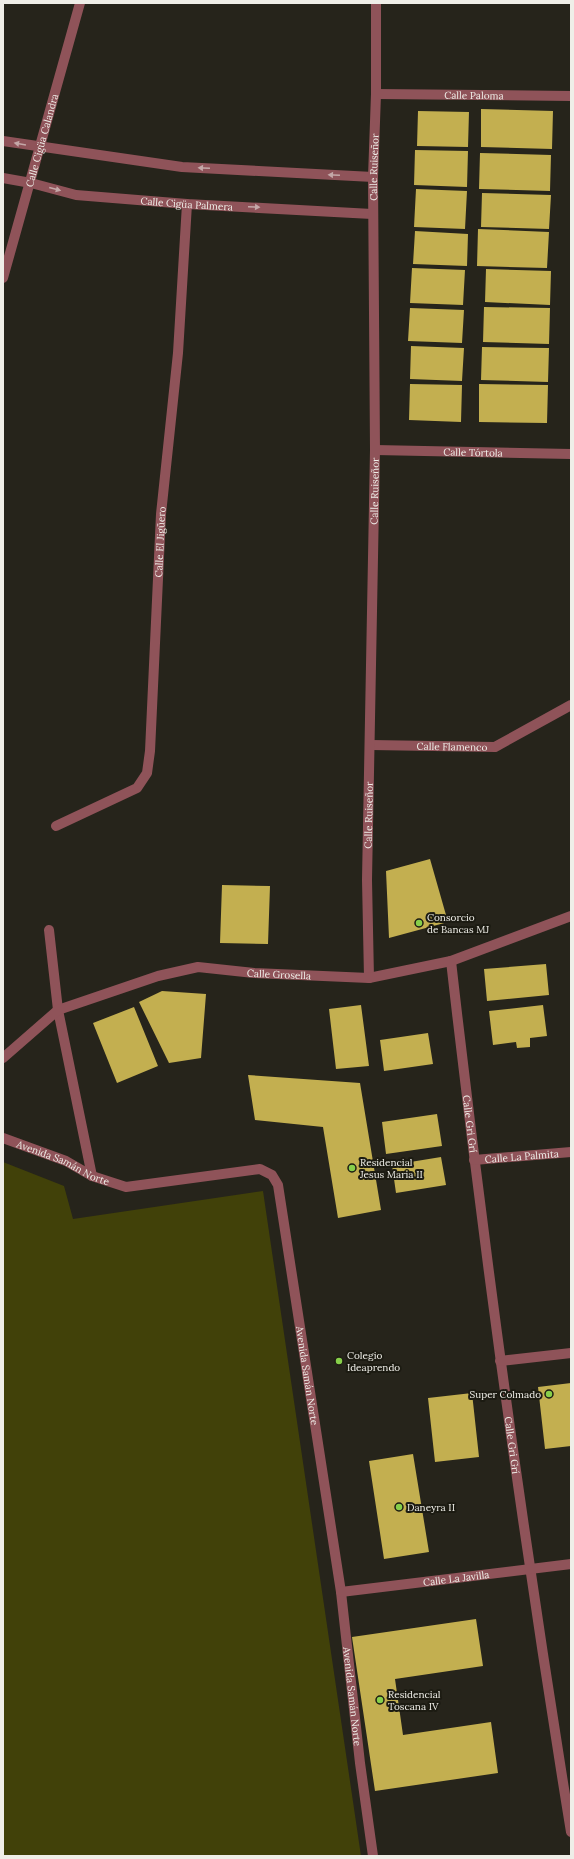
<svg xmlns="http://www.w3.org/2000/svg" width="574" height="1859" font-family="Lora,serif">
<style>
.green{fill:#414109}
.building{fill:#c3af50}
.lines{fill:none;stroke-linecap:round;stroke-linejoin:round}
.minor{stroke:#8f5359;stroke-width:10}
.oneway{fill:#c4a8a8}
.poi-dot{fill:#87cf4a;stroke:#1c1b12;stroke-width:1.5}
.labels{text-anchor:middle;stroke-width:4;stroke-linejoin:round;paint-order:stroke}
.street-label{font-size:10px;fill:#efeee8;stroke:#1c1b12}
.poi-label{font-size:10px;fill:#efeee8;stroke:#1c1b12;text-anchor:start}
</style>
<rect width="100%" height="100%" fill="#26241b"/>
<!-- green -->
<path class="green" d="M3 1162 64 1186 73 1219 263 1191 361 1856H3Z"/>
<!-- building -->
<path class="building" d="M481 109 553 111 552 149 481 147Z
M418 111 469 112 468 147 417 146Z
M415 150 468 151 467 187 414 185Z
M480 153 551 155 550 191 479 189Z
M416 189 467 191 465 229 414 227Z
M482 193 551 195 549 229 481 227Z
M478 229 549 232 547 268 477 266Z
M415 231 468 234 467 266 413 264Z
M412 268 465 270 463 305 410 303Z
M486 269 551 271 550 305 485 302Z
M484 307 550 308 549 344 483 342Z
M410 308 464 310 462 343 408 341Z
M411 346 464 348 462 381 410 379Z
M482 347 549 348 548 382 481 380Z
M410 384 462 385 461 422 409 420Z
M479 384 548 385 547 423 479 422Z
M430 859 448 922 389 938 386 871Z
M222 885 270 886 268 944 220 943Z
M546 964 549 995 487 1001 484 969Z
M162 991 206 994 201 1058 169 1063 139 1002Z
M361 1005 369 1066 336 1069 329 1009Z
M543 1005 547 1036 530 1038V1047L517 1048 516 1042 493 1045 489 1011Z
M134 1007 158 1066 117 1083 93 1023Z
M428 1033 433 1064 384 1071 380 1040Z
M248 1075 360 1083 381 1210 338 1218 323 1127 255 1120Z
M437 1114 442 1146 386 1154 382 1122Z
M441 1157 446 1185 396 1193 392 1165Z
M571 1383V1446L545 1449 538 1387Z
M472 1393 479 1457 435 1462 428 1398Z
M413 1454 429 1552 384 1559 369 1461Z
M476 1619 483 1666 395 1679 403 1735 491 1722 498 1773 375 1791 352 1637Z"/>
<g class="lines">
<!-- minor -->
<g class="minor">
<path id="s1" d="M376 94 571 96"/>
<path d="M3 141 182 167 373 177"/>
<path id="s2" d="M3 178 31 183 76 195 187 204 372 214"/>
<path id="s3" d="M3 278 80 3"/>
<path id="s4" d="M375 450 571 454"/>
<path id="s5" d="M371 745 495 747 571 705"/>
<path id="s6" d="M56 826 137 788 147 773 150 751 161 514 178 353 187 204"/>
<path d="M49 930 58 1010 92 1176"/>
<path id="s7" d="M451 961C484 1252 524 1543 571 1832"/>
<path id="s8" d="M369 978 367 880 375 450 373 177 376 94V3"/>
<path id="s9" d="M3 1058 58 1010 158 976 198 967 254 973 369 978 451 961 571 916"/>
<path id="s10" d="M3 1138 66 1161 92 1176 126 1187 260 1169 272 1175 278 1185 341 1592 360 1763 373 1856"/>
<path id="s11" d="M474 1160 571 1152"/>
<path d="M500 1361 571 1353"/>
<path id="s12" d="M341 1592 571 1564"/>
</g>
</g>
<!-- one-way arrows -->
<defs><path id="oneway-solid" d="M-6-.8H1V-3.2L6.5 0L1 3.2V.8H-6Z"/></defs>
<g class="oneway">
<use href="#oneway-solid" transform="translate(20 144) rotate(-170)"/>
<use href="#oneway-solid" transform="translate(204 168) rotate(-177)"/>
<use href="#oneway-solid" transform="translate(334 175) rotate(-177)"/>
<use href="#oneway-solid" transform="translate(55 189) rotate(15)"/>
<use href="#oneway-solid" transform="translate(254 207) rotate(3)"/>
</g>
<!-- markers -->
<g class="poi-dot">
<circle cx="419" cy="923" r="4"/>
<circle cx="352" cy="1168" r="4"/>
<circle cx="339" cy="1361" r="4"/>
<circle cx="549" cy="1394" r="4"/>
<circle cx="399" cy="1507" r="4"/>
<circle cx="380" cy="1700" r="4"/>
</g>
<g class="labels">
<!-- street labels -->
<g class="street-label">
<text dy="4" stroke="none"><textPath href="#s1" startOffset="98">Calle Paloma</textPath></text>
<text dy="4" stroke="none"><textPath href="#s3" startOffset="143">Calle Cigüa Calandra</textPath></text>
<text dy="4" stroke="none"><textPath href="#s8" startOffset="811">Calle Ruiseñor</textPath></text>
<text dy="4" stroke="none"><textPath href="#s2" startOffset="186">Calle Cigüa Palmera</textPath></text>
<text dy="4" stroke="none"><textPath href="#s4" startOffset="98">Calle Tórtola</textPath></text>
<text dy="4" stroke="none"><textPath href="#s8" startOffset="487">Calle Ruiseñor</textPath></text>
<text dy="4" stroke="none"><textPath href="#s6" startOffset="339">Calle El Jigüero</textPath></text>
<text dy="4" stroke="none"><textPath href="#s5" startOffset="81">Calle Flamenco</textPath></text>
<text dy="4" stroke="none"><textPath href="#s8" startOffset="163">Calle Ruiseñor</textPath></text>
<text dy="4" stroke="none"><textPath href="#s9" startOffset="301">Calle Grosella</textPath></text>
<text dy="4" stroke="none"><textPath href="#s7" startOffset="164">Calle Gri Grí</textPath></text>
<text dy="4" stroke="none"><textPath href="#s11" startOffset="48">Calle La Palmita</textPath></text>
<text dy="4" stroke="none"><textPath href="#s10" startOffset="65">Avenida Samán Norte</textPath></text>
<text dy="4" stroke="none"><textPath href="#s10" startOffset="486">Avenida Samán Norte</textPath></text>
<text dy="4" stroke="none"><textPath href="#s7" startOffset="488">Calle Gri Grí</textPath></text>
<text dy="4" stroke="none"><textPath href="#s12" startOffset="116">Calle La Javilla</textPath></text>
<text dy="4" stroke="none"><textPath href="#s10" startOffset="810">Avenida Samán Norte</textPath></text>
</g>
<!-- poi labels -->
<g class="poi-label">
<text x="427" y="921">Consorcio<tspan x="427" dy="12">de Bancas MJ</tspan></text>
<text x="360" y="1166">Residencial<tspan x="360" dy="12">Jesus Maria II</tspan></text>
<text x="347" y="1359">Colegio<tspan x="347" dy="12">Ideaprendo</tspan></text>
<text x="541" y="1398" text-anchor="end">Super Colmado</text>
<text x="407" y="1511">Daneyra II</text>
<text x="388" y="1698">Residencial<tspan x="388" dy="12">Toscana IV</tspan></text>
</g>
</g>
<!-- border -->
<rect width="574" height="1859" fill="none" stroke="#efeee8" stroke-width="8"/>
</svg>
